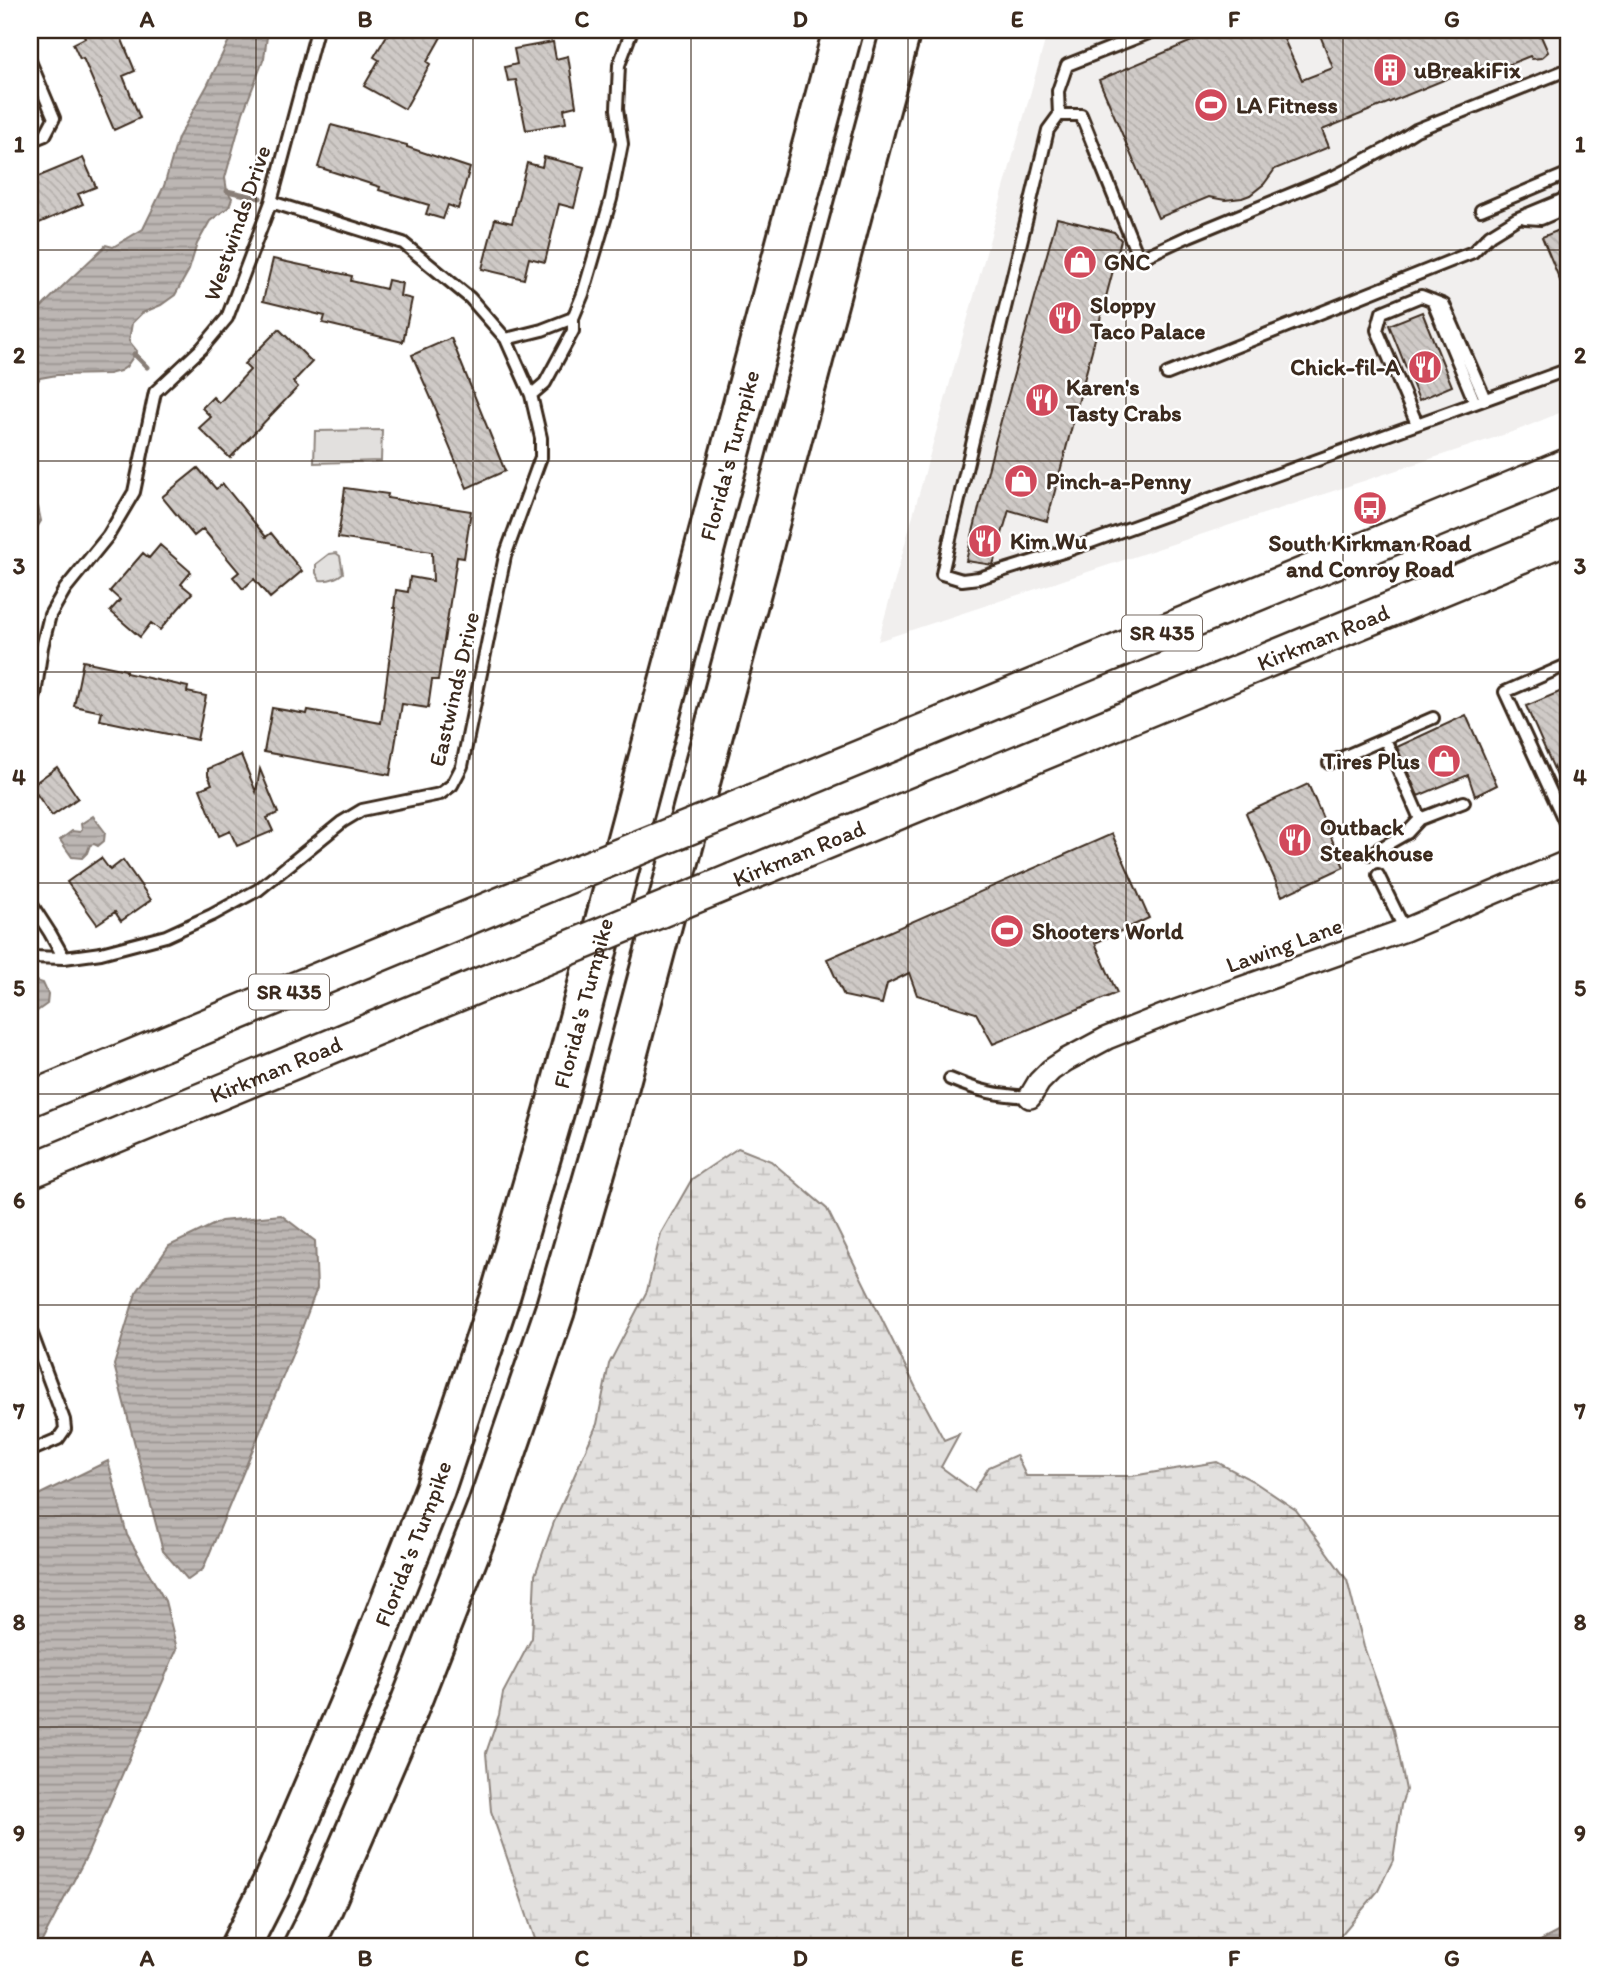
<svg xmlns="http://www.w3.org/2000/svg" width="1599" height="1977" font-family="Itim,sans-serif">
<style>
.built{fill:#f1efee}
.wetland{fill:url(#wetland-marsh);stroke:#8e857e;stroke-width:2}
.park{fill:url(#park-tufts);stroke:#8e857e;stroke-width:2}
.pitch{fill:#e2e0de;stroke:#8e857e;stroke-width:2}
.water{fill:url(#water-rules);stroke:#887e77;stroke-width:2}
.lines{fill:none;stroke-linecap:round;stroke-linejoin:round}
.stream{stroke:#887e77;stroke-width:5}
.building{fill:url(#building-back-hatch);stroke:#3b2a1e;stroke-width:2}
.lane-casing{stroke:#3b2a1e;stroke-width:16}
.street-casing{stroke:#3b2a1e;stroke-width:26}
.primary-casing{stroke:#3b2a1e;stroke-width:38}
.highway-casing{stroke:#3b2a1e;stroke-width:44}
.lane{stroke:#fff;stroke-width:10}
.street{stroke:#fff;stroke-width:21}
.primary{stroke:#fff;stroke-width:33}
.highway{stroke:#fff;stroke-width:38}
.primary-bridge-casing{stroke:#3b2a1e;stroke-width:38;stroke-linecap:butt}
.primary-bridge{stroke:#fff;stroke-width:33}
.grid{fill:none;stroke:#3b2a1e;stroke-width:2;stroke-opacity:0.55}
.labels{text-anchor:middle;stroke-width:5;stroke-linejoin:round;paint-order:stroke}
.shield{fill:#fff;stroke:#766a62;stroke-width:2}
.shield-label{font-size:21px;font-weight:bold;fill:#3b2a1e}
.poi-label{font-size:23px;font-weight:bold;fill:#3b2a1e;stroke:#fff;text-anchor:start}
.street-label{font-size:23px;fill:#3b2a1e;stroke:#fff}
.neatline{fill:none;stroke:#3b2a1e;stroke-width:2.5}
.grid-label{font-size:23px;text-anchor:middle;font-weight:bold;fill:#3b2a1e}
</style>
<defs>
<pattern id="wetland-marsh" width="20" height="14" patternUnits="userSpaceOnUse" patternTransform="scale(1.75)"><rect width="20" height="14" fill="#e2e0de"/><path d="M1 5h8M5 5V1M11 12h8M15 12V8" fill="none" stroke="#c3c0be"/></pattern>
<pattern id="park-tufts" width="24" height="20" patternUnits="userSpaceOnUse" patternTransform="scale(1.75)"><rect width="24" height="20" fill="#e2e0de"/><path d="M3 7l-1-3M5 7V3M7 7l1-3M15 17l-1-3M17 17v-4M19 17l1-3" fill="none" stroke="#c3c0be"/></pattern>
<pattern id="water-rules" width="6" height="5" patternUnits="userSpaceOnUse" patternTransform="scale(1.75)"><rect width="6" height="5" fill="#bcb6b3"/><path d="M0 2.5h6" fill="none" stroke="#9a9491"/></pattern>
<pattern id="building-back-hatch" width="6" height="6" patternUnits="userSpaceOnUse" patternTransform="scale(1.75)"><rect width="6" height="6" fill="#cfcac7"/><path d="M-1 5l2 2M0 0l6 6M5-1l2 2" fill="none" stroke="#b3aeaa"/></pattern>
</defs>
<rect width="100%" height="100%" fill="#fff"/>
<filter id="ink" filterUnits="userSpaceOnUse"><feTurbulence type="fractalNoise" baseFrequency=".0143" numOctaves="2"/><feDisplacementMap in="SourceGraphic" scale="14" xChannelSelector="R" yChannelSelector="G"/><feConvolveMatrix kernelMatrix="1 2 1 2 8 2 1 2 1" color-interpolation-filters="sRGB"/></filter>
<g filter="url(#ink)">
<!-- built -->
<path class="built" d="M1048 30H1569V409L1518 430 878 641Z"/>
<!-- wetland -->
<path class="wetland" d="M738 1148 771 1161 827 1209 917 1390 944 1440 959 1434 941 1467 974 1491 989 1467 1016 1455 1026 1476H1132L1217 1462 1253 1481 1296 1510 1347 1580 1364 1647 1394 1730 1406 1790 1401 1805 1393 1860 1378 1891 1331 1947H543L535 1939 491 1811 486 1753 499 1715 503 1693 532 1638 535 1575 554 1522 597 1424 609 1364 647 1291 661 1233 692 1179Z"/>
<!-- park -->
<path class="park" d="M336 553 340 556 343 573C336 579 329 581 320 580L316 573V564L329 554Z"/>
<!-- pitch -->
<path class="pitch" d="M382 430 381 461 314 463 315 431Z"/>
<!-- water -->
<path class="water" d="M234 30H268L264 58 243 113 225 178 227 191 232 198 229 207 210 221 197 244 189 270 175 295 161 305 142 313 132 323 129 341 137 351 126 367 120 371 109 374 57 375 40 378 30 392V320C53 293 81 270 106 245L113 247 143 229 164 186 178 138 207 86Z
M30 496 38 507 41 521 30 539Z
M93 816 105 832 104 841 98 846 94 844 90 845 87 853 82 858 72 857 60 840 72 831 80 832 82 830 81 824Z
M30 979 43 983 48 994 47 1004 30 1016Z
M281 1215 315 1241 317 1288 292 1355 203 1569 188 1580 163 1551 114 1365 136 1293 169 1246 221 1221Z
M108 1461 127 1535 165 1601 177 1649 87 1855 39 1947H30V1791L32 1779 30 1772V1499Z
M1569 1926V1947H1532L1542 1940Z"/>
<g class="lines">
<!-- stream -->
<path class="stream" d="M227 191 260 198
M134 354 147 367"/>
</g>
<!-- building -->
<path class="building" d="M82 30H118L135 71 123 76 140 118 114 130 83 58 80 59 73 44 85 38Z
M390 30H445L427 62 430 64 405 109 364 86 379 60 374 57Z
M1218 30H1280L1302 80 1333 68 1318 30H1536L1538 36H1541L1548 52 1541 58 1532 59 1530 56 1485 74 1480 65 1322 130 1329 147 1275 169 1264 184 1250 195 1242 198 1225 200 1209 197 1158 218 1099 80Z
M553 42 556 59 568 56 576 106 564 109 566 123 526 130 516 80 508 81 505 67 517 64 514 49Z
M331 125 407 145V147L470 168 458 209 448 205 443 219 426 214 429 205 379 190 380 187 318 167Z
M544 157 584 167 574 208 559 204 545 262 529 258 524 279 482 269 495 219 512 223 527 163 542 167Z
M83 158 96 187 78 194 83 204 30 227V180Z
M1057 218 1114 232 1121 240 1047 521 1009 510 993 565 966 561 994 446Z
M1569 226V302L1542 237Z
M273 259 352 276 351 281 386 289 388 280 402 283 400 296 412 299 403 342 323 323 325 316 263 301Z
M1422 312 1452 386 1419 400 1389 325Z
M279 329 312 362 293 382 298 387 230 458 199 428 211 417 202 408 213 397 219 403 250 370 244 364Z
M451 338 505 471 467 488 436 415 438 414 412 355Z
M198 468 216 489 223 484 266 537 271 533 302 571 270 598 254 579 243 589 233 577 239 572 203 529 194 536 162 497Z
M345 488 388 494 387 498 471 511 464 558 457 557 438 680H432L428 708 402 704 390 775 264 752 272 708 307 714 308 710 381 723 396 608H394L396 590 408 592 410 577 433 581 432 552 338 538Z
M160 545 191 572 181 584 192 593 160 630 151 623 140 637 110 611 120 600 110 591 143 553 149 558Z
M83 661 126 670V673L188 687 187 692 206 696 197 740 100 720 102 712 74 706Z
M1569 688V803L1526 706Z
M1466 715 1497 785 1475 796 1468 775 1418 796 1397 747Z
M241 755 256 792 260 769 278 813 267 818 273 831 237 846 230 831 219 836 200 789 212 784 208 775V769Z
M57 767 78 798 52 816 31 786Z
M1308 784 1344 867 1282 896 1246 813Z
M1112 834 1149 918 1095 943 1117 993 993 1044 976 1013 917 995 909 973 887 984 882 1004 844 996 827 959Z
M101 858 110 870 123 860 151 900 121 921 115 912 97 924 67 882Z"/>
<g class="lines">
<!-- lane casing -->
<g class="lane-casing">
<path id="lane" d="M30 61 54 118 45 135 30 141
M1569 69 1416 130 1388 148 1335 176 1189 236 1139 259 1081 115H1059L1048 130C1013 278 975 426 942 574L962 580 979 578 1066 551 1569 369
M1059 115 1058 91 1067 65 1156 30
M1481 210 1569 173
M1525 218 1541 219 1569 207
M1432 300 1475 403
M506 339 542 330 573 318
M1167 374 1473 252 1490 235 1516 219 1569 197
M531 395 545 383 573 331V318L583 294 611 199 622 144 617 109 619 65 632 30
M1417 424 1377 330 1382 312 1421 296 1444 305 1485 399
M1569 664 1505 692 1569 831
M30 710 35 695 42 647 50 615 65 589 108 536 134 492 155 392 202 348 227 318 271 202 317 30
M1329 763 1433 718
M1420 819 1464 802
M1370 854 1407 833 1420 819 1385 739
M1378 875 1405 930
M30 902 50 933 64 958
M30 957 64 958 101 953 166 936 212 915 258 890 342 822 362 810 440 794 452 785 462 766 505 556 541 457V438L531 395 506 339 470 298 403 243 271 202
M950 1079C981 1092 997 1095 1030 1097
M30 1329 64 1420 65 1429 58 1439 30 1451"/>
</g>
<!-- street casing -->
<g class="street-casing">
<path id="street" d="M1030 1097 1039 1082 1051 1070 1066 1060 1107 1038 1165 1015 1405 930 1569 861"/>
</g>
<!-- primary casing -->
<g class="primary-casing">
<g id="primary">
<path d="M754 801 1569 465"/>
<path id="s1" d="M734 880 1569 536"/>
<path d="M30 1099 547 885"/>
<path id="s2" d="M30 1171 528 965"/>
</g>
</g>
<!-- highway casing -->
<g class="highway-casing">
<g id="highway">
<path id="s3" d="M240 1947 272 1884 355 1691 435 1489 501 1293 554 1112 843 30"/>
<path d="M303 1947 323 1907 407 1712 487 1508 555 1310 608 1127 901 30"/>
</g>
</g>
<!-- lane -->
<use href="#lane" class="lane"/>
<!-- street -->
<use href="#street" class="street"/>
<!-- primary -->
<use href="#primary" class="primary"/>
<!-- highway -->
<use href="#highway" class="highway"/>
<!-- primary-bridge casing -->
<g class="primary-bridge-casing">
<path id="primary-bridge" d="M547 885 754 801
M528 965 734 880"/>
</g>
<!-- primary-bridge -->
<use href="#primary-bridge" class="primary-bridge"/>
</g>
</g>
<!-- grid -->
<path class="grid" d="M256 30V1947M473 30V1947M691 30V1947M908 30V1947M1126 30V1947M1343 30V1947M30 250H1569M30 461H1569M30 672H1569M30 883H1569M30 1094H1569M30 1305H1569M30 1516H1569M30 1727H1569"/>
<!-- icons -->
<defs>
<g id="building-disc" transform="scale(1.75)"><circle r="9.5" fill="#d1495b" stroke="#fff"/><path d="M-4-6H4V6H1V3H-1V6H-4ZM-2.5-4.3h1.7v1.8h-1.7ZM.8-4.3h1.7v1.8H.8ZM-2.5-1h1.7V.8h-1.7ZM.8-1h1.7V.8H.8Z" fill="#fff"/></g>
<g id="stadium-disc" transform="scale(1.75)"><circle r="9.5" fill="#d1495b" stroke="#fff"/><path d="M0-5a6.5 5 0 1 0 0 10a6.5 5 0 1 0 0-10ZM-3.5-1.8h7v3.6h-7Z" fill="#fff"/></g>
<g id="shop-disc" transform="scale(1.75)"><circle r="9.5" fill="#d1495b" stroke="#fff"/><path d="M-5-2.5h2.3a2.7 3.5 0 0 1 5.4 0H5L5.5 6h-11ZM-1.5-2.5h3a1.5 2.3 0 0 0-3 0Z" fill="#fff"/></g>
<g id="restaurant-disc" transform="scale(1.75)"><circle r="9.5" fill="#d1495b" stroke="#fff"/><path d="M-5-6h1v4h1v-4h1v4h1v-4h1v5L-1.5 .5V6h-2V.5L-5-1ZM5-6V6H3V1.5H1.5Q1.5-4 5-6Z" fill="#fff"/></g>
<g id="bus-disc" transform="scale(1.75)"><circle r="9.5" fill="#d1495b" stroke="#fff"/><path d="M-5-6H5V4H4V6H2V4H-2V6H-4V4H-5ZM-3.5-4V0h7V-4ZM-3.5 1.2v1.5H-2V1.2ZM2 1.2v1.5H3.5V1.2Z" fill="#fff"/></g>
</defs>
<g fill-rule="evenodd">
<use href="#building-disc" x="1390" y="70"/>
<use href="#stadium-disc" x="1211" y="105"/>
<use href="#shop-disc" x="1080" y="262"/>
<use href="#restaurant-disc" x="1065" y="318"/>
<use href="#restaurant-disc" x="1425" y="367"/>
<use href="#restaurant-disc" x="1042" y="400"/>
<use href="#shop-disc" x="1021" y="481"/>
<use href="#bus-disc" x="1370" y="508"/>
<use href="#restaurant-disc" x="985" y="541"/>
<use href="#shop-disc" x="1444" y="761"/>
<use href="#restaurant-disc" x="1295" y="840"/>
<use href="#stadium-disc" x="1007" y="931"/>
</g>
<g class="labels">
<!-- shield labels -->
<g class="shield">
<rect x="1122" y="615.5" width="80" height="35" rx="5"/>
<rect x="249" y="974.5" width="80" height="35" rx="5"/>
</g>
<g class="shield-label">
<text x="1162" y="640">SR 435</text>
<text x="289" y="999">SR 435</text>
</g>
<!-- poi labels -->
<g class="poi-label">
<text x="1414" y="78">uBreakiFix</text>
<text x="1236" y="113">LA Fitness</text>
<text x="1104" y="270">GNC</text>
<text x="1090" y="313">Sloppy<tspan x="1090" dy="26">Taco Palace</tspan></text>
<text x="1400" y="375" text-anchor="end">Chick-fil-A</text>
<text x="1066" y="395">Karen's<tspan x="1066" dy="26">Tasty Crabs</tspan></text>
<text x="1046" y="489">Pinch-a-Penny</text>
<text x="1010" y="549">Kim Wu</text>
<text x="1370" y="551" text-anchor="middle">South Kirkman Road<tspan x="1370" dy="26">and Conroy Road</tspan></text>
<text x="1420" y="769" text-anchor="end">Tires Plus</text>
<text x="1320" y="835">Outback<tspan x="1320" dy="26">Steakhouse</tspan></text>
<text x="1032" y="939">Shooters World</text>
</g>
<!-- street labels -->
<g class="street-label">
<text transform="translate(237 223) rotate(-71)" y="8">Westwinds Drive</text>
<text dy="8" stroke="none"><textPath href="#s3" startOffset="1573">Florida's Turnpike</textPath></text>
<text dy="8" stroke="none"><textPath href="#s1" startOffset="637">Kirkman Road</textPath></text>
<text transform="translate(454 689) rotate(-77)" y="8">Eastwinds Drive</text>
<text dy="8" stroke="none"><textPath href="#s1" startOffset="70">Kirkman Road</textPath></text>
<text transform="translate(1284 945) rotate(-20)" y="8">Lawing Lane</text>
<text dy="8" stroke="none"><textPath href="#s3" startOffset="1006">Florida's Turnpike</textPath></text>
<text dy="8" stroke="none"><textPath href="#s2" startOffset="266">Kirkman Road</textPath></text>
<text dy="8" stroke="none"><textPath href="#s3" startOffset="439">Florida's Turnpike</textPath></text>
</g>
</g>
<!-- margin -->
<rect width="1599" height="1977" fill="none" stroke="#fff" stroke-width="77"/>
<rect x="38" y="38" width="1522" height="1900" class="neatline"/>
<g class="grid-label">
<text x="147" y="27">A</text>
<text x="365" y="27">B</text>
<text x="582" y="27">C</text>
<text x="800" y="27">D</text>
<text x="1017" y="27">E</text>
<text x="1234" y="27">F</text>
<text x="1452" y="27">G</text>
<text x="19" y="152">1</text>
<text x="1580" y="152">1</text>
<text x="19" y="363">2</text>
<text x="1580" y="363">2</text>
<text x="19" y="574">3</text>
<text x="1580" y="574">3</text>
<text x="19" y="785">4</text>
<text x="1580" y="785">4</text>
<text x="19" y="996">5</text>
<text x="1580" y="996">5</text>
<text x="19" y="1208">6</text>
<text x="1580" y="1208">6</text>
<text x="19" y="1419">7</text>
<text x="1580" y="1419">7</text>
<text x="19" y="1630">8</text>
<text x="1580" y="1630">8</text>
<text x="19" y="1841">9</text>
<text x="1580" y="1841">9</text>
<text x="147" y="1966">A</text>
<text x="365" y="1966">B</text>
<text x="582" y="1966">C</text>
<text x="800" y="1966">D</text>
<text x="1017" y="1966">E</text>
<text x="1234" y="1966">F</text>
<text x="1452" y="1966">G</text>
</g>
</svg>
